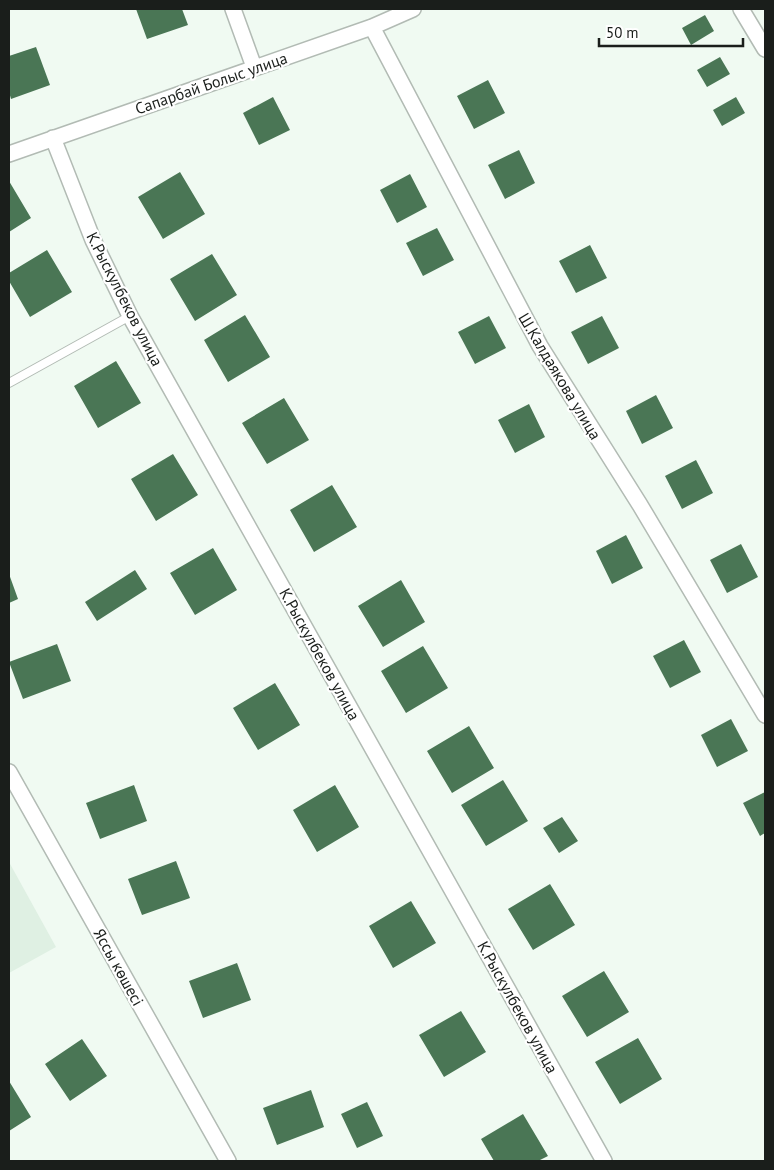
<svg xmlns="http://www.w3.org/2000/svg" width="774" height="1170" font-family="'PT Sans',sans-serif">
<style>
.built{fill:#dff0e3}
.building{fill:#4a7655}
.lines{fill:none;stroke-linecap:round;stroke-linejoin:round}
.service-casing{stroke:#b2bbb4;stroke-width:10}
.minor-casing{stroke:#b2bbb4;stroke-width:18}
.service{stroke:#fff;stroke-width:8}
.minor{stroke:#fff;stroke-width:15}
.labels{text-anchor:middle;stroke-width:4.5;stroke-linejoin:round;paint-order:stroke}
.street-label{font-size:16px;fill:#1a1e1b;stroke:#fff}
</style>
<rect width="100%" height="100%" fill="#f0faf2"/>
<!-- built -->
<path class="built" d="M9 862 56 947 9 973Z"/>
<!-- building -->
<path class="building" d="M136 9H182L188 25 147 39Z
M705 15 714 31 691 45 682 28Z
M36 47 50 85 11 99 9 92V56Z
M720 57 730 74 707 87 697 70Z
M488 80 505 113 474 129 457 96Z
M273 97 290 130 259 145 243 113Z
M736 97 745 113 722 126 713 110Z
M519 150 535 183 505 199 488 165Z
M180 172 205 214 163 239 138 197Z
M410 174 427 207 397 223 380 190Z
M9 181 31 218 9 232Z
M437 228 454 260 423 276 406 243Z
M590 245 607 278 576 293 559 261Z
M47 250 72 292 30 317 9 281V273Z
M212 254 237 295 195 321 170 279Z
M245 315 270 357 228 382 204 340Z
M489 316 506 348 475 364 458 332Z
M602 316 619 348 588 364 571 332Z
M116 361 141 403 98 428 74 386Z
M656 395 673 428 642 444 626 411Z
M284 398 309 440 267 464 242 423Z
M529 404 545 437 515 453 498 420Z
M173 454 198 495 156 521 131 479Z
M696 460 713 493 682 509 665 476Z
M332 485 357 527 314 552 290 510Z
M626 535 643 568 612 584 596 551Z
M741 544 758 577 727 593 710 560Z
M213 548 237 590 195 615 170 573Z
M135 570 147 589 97 621 85 602Z
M9 574 18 599 9 603Z
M401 580 425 622 383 647 358 606Z
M684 640 701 672 670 688 653 656Z
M57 644 71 681 23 699 9 662Z
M423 646 448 688 406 713 381 671Z
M275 683 300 725 258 750 233 708Z
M731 719 748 751 717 767 701 735Z
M469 726 494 768 452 793 427 751Z
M503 780 528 821 486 846 461 805Z
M134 785 147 821 100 839 86 803Z
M335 785 359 827 317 852 293 810Z
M765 792V833L760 836 743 803Z
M562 817 578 841 559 853 543 828Z
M176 861 190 898 142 915 128 879Z
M550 884 575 925 533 950 508 909Z
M411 901 436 943 393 968 369 926Z
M237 963 251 1000 203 1018 189 981Z
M604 971 629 1012 587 1037 562 996Z
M461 1011 486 1052 444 1077 419 1035Z
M638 1038 662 1079 620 1104 595 1062Z
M82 1039 107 1076 70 1101 45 1064Z
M9 1081 31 1117 9 1131Z
M311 1090 324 1127 277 1145 263 1108Z
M367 1102 383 1136 357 1148 341 1114Z
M523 1114 548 1156 538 1161H494L481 1139Z"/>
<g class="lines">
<!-- service casing -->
<g class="service-casing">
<path id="service" d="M9 383 130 316"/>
</g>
<!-- minor casing -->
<g class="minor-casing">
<path id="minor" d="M233 9 254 67
M741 9 765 49
M372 27 540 346 640 505 765 715
M53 138 93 240 130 316 604 1161
M9 154 372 27 413 9
M9 772 228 1161"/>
</g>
<!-- service -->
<use href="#service" class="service"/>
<!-- minor -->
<use href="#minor" class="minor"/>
</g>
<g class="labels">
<!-- street labels -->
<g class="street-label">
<text transform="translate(211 83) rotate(-19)" y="6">Сапарбай Болыс улица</text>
<text transform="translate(125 299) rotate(63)" y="6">К.Рыскулбеков улица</text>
<text transform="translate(560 376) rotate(59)" y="6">Ш.Калдаякова улица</text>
<text transform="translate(320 654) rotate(61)" y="6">К.Рыскулбеков улица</text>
<text transform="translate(119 967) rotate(61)" y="6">Яссы көшесі</text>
<text transform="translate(518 1007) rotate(61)" y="6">К.Рыскулбеков улица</text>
</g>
</g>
<!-- border -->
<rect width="774" height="1170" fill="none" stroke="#1a1e1b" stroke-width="20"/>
<!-- scale -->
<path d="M599 38v8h144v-8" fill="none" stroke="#1a1e1b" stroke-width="2.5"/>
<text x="606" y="38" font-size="15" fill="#1a1e1b" stroke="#ffffff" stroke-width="4" paint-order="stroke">50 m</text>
</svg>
